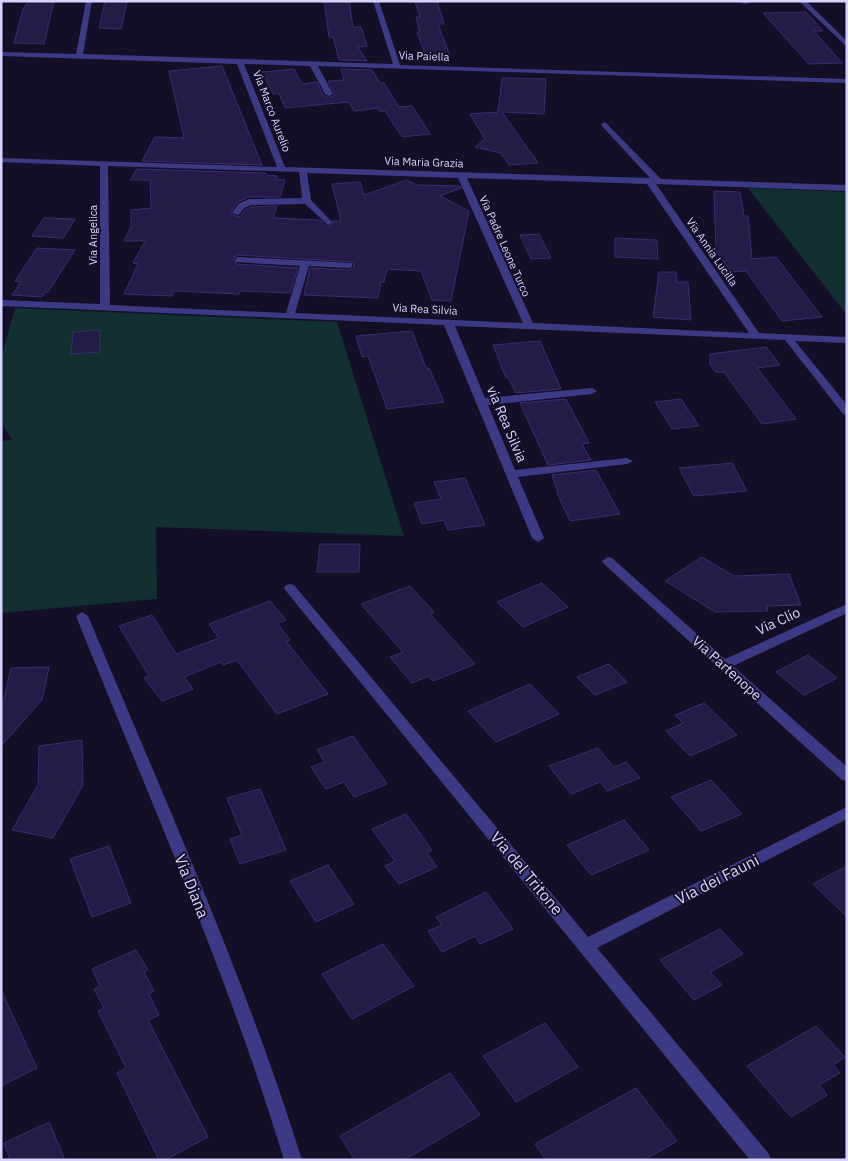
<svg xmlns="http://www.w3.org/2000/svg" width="848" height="1161" font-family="'IBM Plex Sans',sans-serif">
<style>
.green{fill:#12302f}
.building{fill:#241b47;stroke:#3b2d73}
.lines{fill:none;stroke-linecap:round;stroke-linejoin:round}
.minor{fill:#3d3a85;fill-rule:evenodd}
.labels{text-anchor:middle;stroke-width:4;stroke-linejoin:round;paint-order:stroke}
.far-street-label{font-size:11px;fill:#d9d4ff;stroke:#130f26}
.street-label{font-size:14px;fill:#d9d4ff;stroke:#130f26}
.near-street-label{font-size:16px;fill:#d9d4ff;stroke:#130f26}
</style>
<rect width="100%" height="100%" fill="#130f26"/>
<!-- green -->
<path class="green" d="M748 188 847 192V315Z
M15 308 337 322 404 536 156 527 157 599 1 613V441L12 440 1 422V358Z"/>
<!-- building -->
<path class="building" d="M29 1H54L44 44 14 43 23 9Z
M105 1H127L121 29 99 28Z
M324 1H349L353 27H361L367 46 358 47 367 61 339 60 333 37H329Z
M437 1 444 24H438L450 56 426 57 417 32H420L416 17H420L415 2Z
M806 12 823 31H814L842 63 809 64 763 13Z
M222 66 262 165 142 161 155 137 184 138 169 71Z
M294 69 302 84 317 82 323 95 328 98 335 95 328 81 344 80 341 69 372 70 380 83H384L399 107 412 106 430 134 402 137 385 111H379L378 108 354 111 349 102 285 108 279 93 273 94 262 72Z
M502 78 546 79 544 114 502 112 538 163 509 165 501 153 475 147 485 139 470 114 498 112Z
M137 169 265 173 266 175 277 176 276 179 285 180 280 197H248L236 203 230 214 240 217 245 210 251 207 277 206 273 218 320 220 328 227 333 221H341L332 184 360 182 364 195 407 180 417 185 460 186 461 188 440 196 469 211 451 301 432 300 421 271 387 269 384 282H381L378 298 304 295 310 268 349 270 354 268 353 262 239 255 234 257 236 264 298 268 290 293 240 291 239 294 174 291 172 296 124 294 138 264 133 263 145 241H124L131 227V210L151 208 150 180H130Z
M714 191 740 192 744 216H748L752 259 776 257 822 317 782 321 746 271 731 272 716 251Z
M44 218 75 219 63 238 32 236Z
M539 234 551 258 531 259 520 235Z
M615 238 657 240 658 259 615 257Z
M37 248 75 250 48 292H45L42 297 12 295 21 282 15 281Z
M659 272H676L677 282H688L691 320 653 317Z
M100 330V352L71 354 73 332Z
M412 331 426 368H429L444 402 387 409 368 356 362 357 356 336Z
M540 341 561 389 516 393 508 377 506 378 493 345Z
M766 347 780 365 757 368 796 419 762 424 724 372H716L710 365V354Z
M566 399 589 443 582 444 591 460 548 465 520 403Z
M681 399 699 426 672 429 655 402Z
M732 463 747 491 694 496 679 468Z
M596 470 620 514 570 521 557 493H558L552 475Z
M465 478 485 525 448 530 444 520 422 524 414 503 441 499 434 482Z
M320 544H360L359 572H317Z
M702 557 734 576 789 574 801 605 767 606 768 611 715 612 665 581Z
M542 583 568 607 523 627 497 602Z
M410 586 434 612 430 614 475 664 433 681 429 676 412 683 390 657 403 652 361 604Z
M270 601 286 620 277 623 290 640 286 641 328 694 277 714 237 660 223 665 221 662 184 677 193 689 162 701 144 678 149 676 119 626 152 615 176 654 219 638 209 624Z
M808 655 837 678 804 695 776 672Z
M609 664 627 682 595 695 577 677Z
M49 667 42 700 1 746V702L4 699 11 668Z
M530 684 559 714 496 742 468 711Z
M704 703 737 735 690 756 666 731 683 723 675 715Z
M353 736 387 784 354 797 344 782 326 789 311 767 325 762 317 750Z
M82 740 83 785 53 838 12 830 38 785 39 746Z
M598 748 614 767 626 762 640 778 607 791 600 782 571 794 549 766Z
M711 780 742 814 701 831 671 797Z
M260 789 286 850 240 864 230 839 242 835 227 798Z
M406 814 432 850 427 853 437 867 399 884 385 866 395 861 372 829Z
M624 820 649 850 591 875 567 845Z
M109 846 131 903 92 917 70 859Z
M328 865 354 904 316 922 290 881Z
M847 866V917L813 884Z
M486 892 513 929 480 944 475 936 442 952 428 931 442 925 436 917Z
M720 929 743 954 710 972 722 985 694 1000 660 960Z
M383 944 414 986 352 1019 322 974Z
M136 950 148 970 144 972 154 991 149 994 159 1015 148 1020 208 1137 165 1160H159L117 1073 126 1068 98 1011 104 1008 94 989 100 986 92 969Z
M1 990 37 1068 1 1086Z
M545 1023 578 1067 516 1102 483 1056Z
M816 1026 845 1057 833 1065 840 1073 819 1085 827 1095 791 1117 747 1066Z
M450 1073 480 1115 404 1160H355L340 1136Z
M636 1088 677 1141 644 1160H546L535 1144Z
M49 1122 65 1160H10L4 1143Z"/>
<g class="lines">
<!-- minor -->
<path class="minor" d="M86 1H92L83 54 393 64 373 1H379L400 65 847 79V83L318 66 333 94 329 96 325 94 310 66 244 64 285 167 650 178 602 126 601 124 605 122 661 179 847 185V191L656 184 759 333 847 337V343L795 341 847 405V415L843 414 785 340 455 326 485 398 592 388 597 391 592 394 488 405 515 470 627 458 633 461 627 464 518 477 544 538 538 542 532 538 444 325 1 306V300L100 304V166L1 162V158L277 167 237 64 1 56V52L76 54ZM108 166 299 172 302 198 249 199 238 204 232 213 239 215 244 208 251 205 305 204 328 225 332 222 311 200 307 173 458 178 523 323 295 313 309 266 349 268 352 267V263L239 257 236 258V262L300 266 286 313 110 305ZM467 178 647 184 749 333 533 323Z
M741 1H759L744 4Z
M799 1H806L847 41V47Z
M608 557 612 558 725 659 847 604V613L733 666 847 767V781L842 780 604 564 602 561Z
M290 584 294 585 588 937 847 807V819L597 948 769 1154 771 1160H750L286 591 284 588 286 585Z
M82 612 88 616C163 796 244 974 302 1160H284C228 974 148 796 76 616Z"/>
</g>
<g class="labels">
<!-- far-street labels -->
<g class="far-street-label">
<text transform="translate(424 56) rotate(2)" y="4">Via Paiella</text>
<text transform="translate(272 111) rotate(69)" y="4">Via Marco Aurelio</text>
<text transform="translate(424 162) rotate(2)" y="4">Via Maria Grazia</text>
<text transform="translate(93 235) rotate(-90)" y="4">Via Angelica</text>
<text transform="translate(505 246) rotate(66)" y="4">Via Padre Leone Turco</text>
<text transform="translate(712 252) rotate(55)" y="4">Via Annia Lucilla</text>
<text transform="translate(425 309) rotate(3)" y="4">Via Rea Silvia</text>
</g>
<!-- street labels -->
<g class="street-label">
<text transform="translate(507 424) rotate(67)" y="5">via Rea Silvia</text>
<text transform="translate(778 621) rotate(-25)" y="5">Via Clio</text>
<text transform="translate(727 668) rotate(42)" y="5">Via Partenope</text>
</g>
<!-- near-street labels -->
<g class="near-street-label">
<text transform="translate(527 873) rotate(50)" y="6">Via del Tritone</text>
<text transform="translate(717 879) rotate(-27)" y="6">Via dei Fauni</text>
<text transform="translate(192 886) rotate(68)" y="6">Via Diana</text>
</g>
</g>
<!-- border -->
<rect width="848" height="1161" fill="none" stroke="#d9d4ff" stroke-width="5"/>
</svg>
